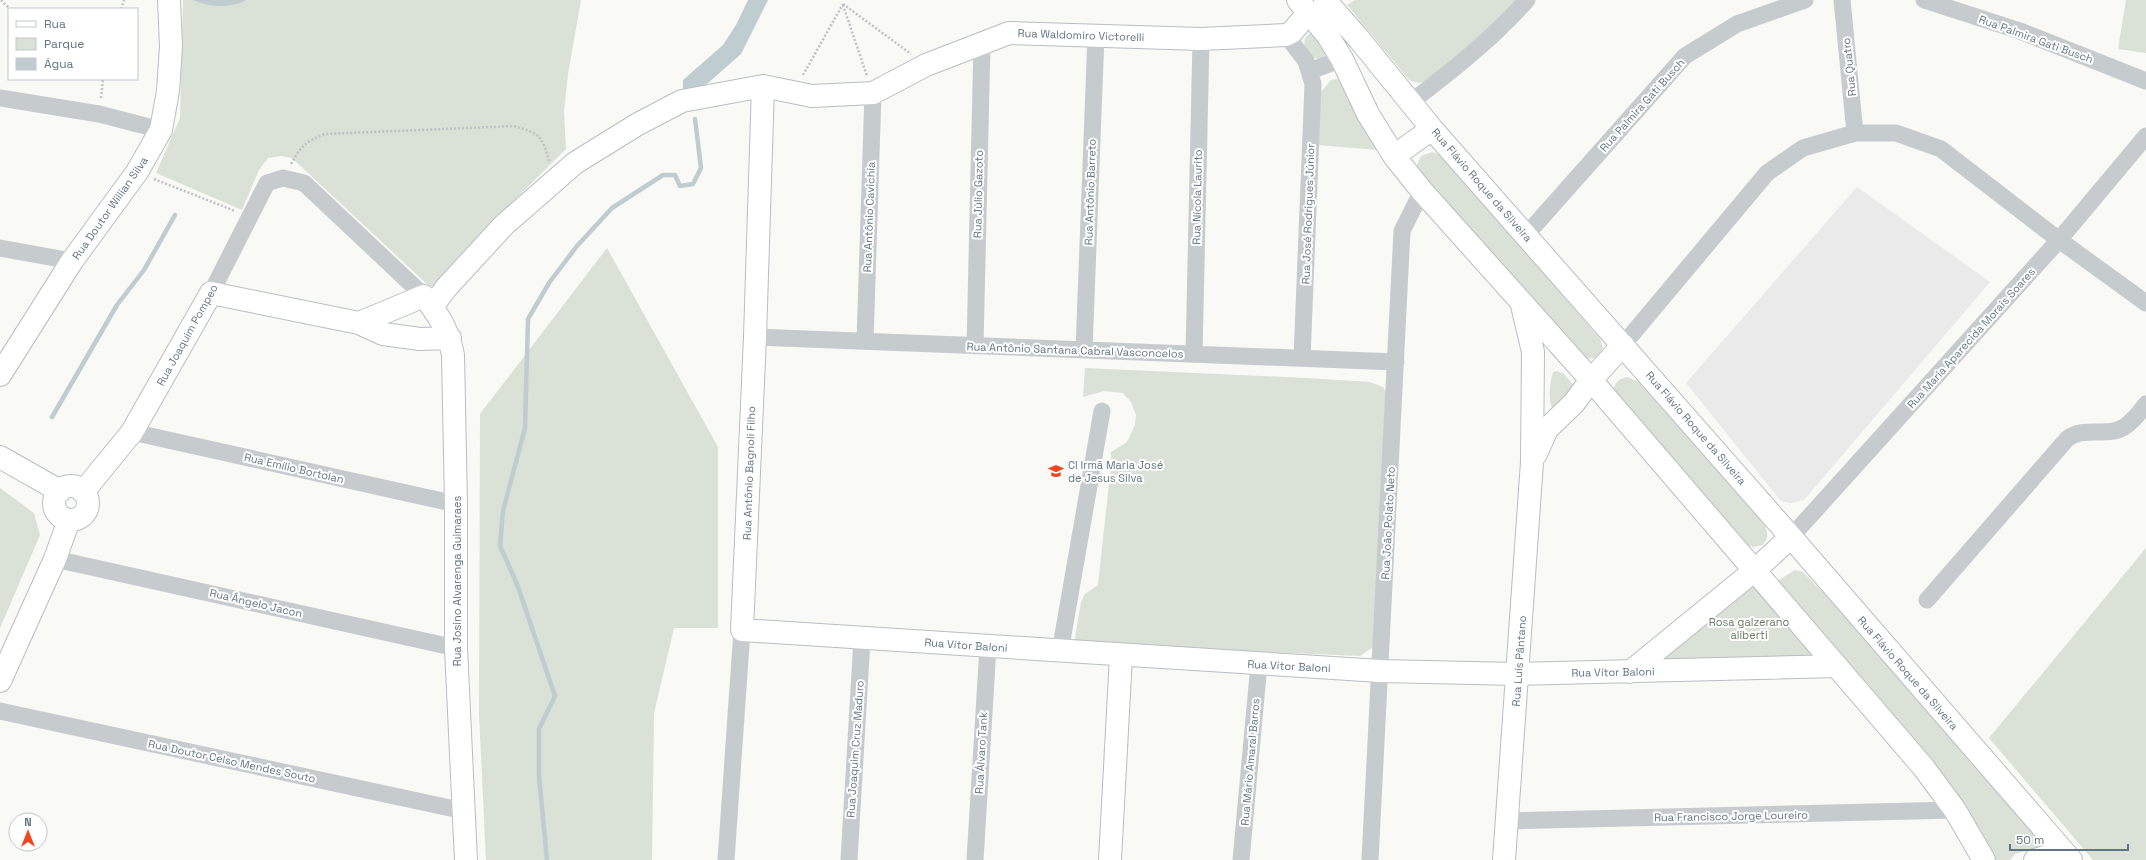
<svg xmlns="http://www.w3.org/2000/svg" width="2146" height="860" font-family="'Space Grotesk',sans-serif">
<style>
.built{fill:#e9eae9}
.green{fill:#dae1d6}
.water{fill:#bfccd0}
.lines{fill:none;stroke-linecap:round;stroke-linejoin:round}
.stream{stroke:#bfccd0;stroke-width:4.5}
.secondary-casing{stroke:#b8bec2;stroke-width:24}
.path{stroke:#bfc2c4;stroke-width:2.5;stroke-dasharray:2 2;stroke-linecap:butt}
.street{stroke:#c6cbce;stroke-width:17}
.secondary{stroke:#fff;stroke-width:22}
.labels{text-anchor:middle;stroke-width:4;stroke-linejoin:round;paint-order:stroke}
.street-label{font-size:11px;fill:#617683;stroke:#fff}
.poi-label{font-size:11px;fill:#617683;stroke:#fff;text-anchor:start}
.park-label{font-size:11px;fill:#667a61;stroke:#fff}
</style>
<rect width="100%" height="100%" fill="#f9f9f6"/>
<!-- built -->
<path class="built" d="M1857 187 1990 282 1804 500 1791 503 1781 501 1686 383Z"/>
<!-- green -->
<path class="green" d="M183 0H581L568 74 564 111 566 149 494 220 439 288 428 285 292 158 281 156 268 158 259 170 242 210 156 173 180 118Z
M1355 0H1517L1475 45 1427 82 1418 83 1409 80 1347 5Z
M2126 0H2146V53L2118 49Z
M1313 30 1326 52 1324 58C1314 61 1310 56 1304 48L1305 38Z
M1338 79 1379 150 1317 145V97L1331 80Z
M1432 152 1444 156 1600 339C1608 357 1595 363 1579 355L1419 174 1417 165 1421 156Z
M607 248 718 447V628H674L654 713 652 860H486L479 713 480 414Z
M1085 368 1306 378 1370 382 1383 387 1391 400 1376 645 1360 656 1074 644 1081 602 1085 594 1098 585 1111 465V452L1127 442 1135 425 1136 415 1131 402 1123 393 1104 391 1083 397Z
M1556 371 1563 373 1580 392 1554 411C1547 403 1550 382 1553 372Z
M1627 377 1639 382 1764 523C1768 532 1769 537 1763 545L1753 547 1745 544 1613 395C1613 385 1617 379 1627 377Z
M0 488 34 513 40 535 0 628Z
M2146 548V860H2093L1989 738Z
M1795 570 1803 572 1843 613 2045 845 2015 854 2010 860H1992L1777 581Z
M1752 584 1820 660 1655 663Z"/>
<!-- water -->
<path class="water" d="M193 0H246C231 9 208 7 193 0Z
M748 0H768L741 54 708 83 683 97V80L723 45 736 25Z"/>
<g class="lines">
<!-- stream -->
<path class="stream" d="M52 417 117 305 144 270 175 215
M547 860 539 776V729L555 696 517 584 500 546 503 511 525 428 528 319 549 283 577 246 612 208 663 175H675L680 186 693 184 701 168 695 119"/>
<!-- secondary casing -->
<g class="secondary-casing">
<path id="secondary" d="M1298 0 1328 36 1342 59 1368 114 1394 156 1422 191 1591 380 1924 768 1955 810 1984 860
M1325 0 1359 39 1432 129 1791 537 2071 860
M763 86 755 337 742 630 1380 671 1518 674 1837 666
M1394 156 1432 129
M432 307 446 288 504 225 575 163 638 124 682 101 763 86 812 96 873 93 926 65 1009 33 1201 39 1286 35 1292 32 1308 13
M359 323 424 296C439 316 448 329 453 355L456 504V648L466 860
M0 375 72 261 137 172 161 130 168 91 171 46 169 0
M1536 454 1547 429 1574 403 1591 380 1623 345
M0 457 60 491
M54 503a17 17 0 1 1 34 0a17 17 0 1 1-34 0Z
M83 492 132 432 211 293 359 323 383 334 420 339 450 338
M1630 672 1755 570 1791 537
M0 681 55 559 69 520
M1110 860 1121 656
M1504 860 1532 462 1533 352 1522 305
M2035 860 2048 856H2067"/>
</g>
<!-- path -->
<path class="path" d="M1 0 10 9
M843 4 911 54
M843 5 867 76
M121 9 124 0
M803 75 843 4
M101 98 103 79
M291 164C301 146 306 141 325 134L514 126C539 133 542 135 549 161
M154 179 235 211"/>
<!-- street -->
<path class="street" d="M1842 0 1855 133
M1924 0 2020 31 2146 81
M1286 35 1306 61 1313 84 1302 358
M1310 71 1342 59
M0 98 99 114 161 130
M1411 102C1453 70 1492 39 1527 0
M1526 235 1685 56 1737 24 1805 0
M0 248 72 261
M211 293 267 183 283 178 304 183 424 296
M755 337 1396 362
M865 341 873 93
M1623 345 1767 173 1803 148 1855 133H1896L1941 149 2059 240 2146 303
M975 346 982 43
M1084 350 1096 35
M1194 354 1201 39
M132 432 456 504
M1791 537 2059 240 2146 136
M55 559 456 648
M1927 600 2067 439C2084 425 2107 438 2124 427 2133 422 2140 412 2146 404
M1060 652 1102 411
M0 711 464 811
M1507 821 1955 810
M726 860 742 630
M849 860 862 639
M975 860 988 647
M1241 860 1259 664
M1370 860 1402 231 1422 191"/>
<!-- secondary -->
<use href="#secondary" class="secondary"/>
</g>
<!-- icons -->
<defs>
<g id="school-bare" transform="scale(1.2)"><path d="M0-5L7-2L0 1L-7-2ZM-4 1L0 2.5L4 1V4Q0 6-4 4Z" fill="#f0461e" stroke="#fff" stroke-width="2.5" paint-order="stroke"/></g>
</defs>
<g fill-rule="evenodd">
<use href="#school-bare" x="1056" y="471"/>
</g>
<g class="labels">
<!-- street labels -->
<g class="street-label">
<text transform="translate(1081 35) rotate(2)" y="4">Rua Waldomiro Victorelli</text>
<text transform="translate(2036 39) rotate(20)" y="4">Rua Palmira Gati Busch</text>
<text transform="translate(1849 67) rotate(-96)" y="4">Rua Quatro</text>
<text transform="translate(1642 105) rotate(-48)" y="4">Rua Palmira Gati Busch</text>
<text transform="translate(1482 185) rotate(49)" y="4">Rua Flávio Roque da Silveira</text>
<text transform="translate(1090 192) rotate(-88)" y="4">Rua Antônio Barreto</text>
<text transform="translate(978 194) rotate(-89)" y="4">Rua Júlio Gazoto</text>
<text transform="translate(1197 197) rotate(-89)" y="4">Rua Nícola Laurito</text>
<text transform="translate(110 208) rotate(-55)" y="4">Rua Doutor Willian Silva</text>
<text transform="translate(1308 214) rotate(-88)" y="4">Rua José Rodrigues Júnior</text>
<text transform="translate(869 217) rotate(-88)" y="4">Rua Antônio Cavichia</text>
<text transform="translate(187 335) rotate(-61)" y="4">Rua Joaquim Pompeo</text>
<text transform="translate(1971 338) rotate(-48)" y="4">Rua Maria Aparecida Morais Soares</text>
<text transform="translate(1075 350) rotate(2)" y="4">Rua Antônio Santana Cabral Vasconcelos</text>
<text transform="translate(1696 428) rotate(49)" y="4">Rua Flávio Roque da Silveira</text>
<text transform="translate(294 468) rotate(13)" y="4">Rua Emílio Bortolan</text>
<text transform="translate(749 473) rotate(-88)" y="4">Rua Antônio Bagnoli Filho</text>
<text transform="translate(1388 523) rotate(-87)" y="4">Rua João Polato Neto</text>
<text transform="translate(457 581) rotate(-90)" y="4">Rua Josino Alvarenga Guimaraes</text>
<text transform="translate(256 603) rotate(13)" y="4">Rua Ângelo Jacon</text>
<text transform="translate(966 645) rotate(4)" y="4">Rua Vítor Baloni</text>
<text transform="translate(1519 661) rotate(-86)" y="4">Rua Luís Pântano</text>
<text transform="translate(1289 666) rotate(3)" y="4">Rua Vítor Baloni</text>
<text transform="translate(1613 672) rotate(-1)" y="4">Rua Vítor Baloni</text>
<text transform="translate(1908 673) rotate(49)" y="4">Rua Flávio Roque da Silveira</text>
<text transform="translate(855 749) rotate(-86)" y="4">Rua Joaquim Cruz Maduro</text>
<text transform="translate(981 753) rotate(-87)" y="4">Rua Álvaro Tank</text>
<text transform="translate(232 761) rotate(12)" y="4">Rua Doutor Celso Mendes Souto</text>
<text transform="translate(1250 762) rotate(-85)" y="4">Rua Mário Amaral Barros</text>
<text transform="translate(1731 816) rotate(-1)" y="4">Rua Francisco Jorge Loureiro</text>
</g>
<!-- poi labels -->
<g class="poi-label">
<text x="1068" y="469">CI Irmã Maria José<tspan x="1068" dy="13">de Jesus Silva</tspan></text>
</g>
<!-- park labels -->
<g class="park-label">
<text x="1749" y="626">Rosa galzerano<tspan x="1749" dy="13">aliberti</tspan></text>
</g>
</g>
<!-- legend -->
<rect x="8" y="8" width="130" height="72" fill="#ffffff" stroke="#c0c8cd"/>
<rect x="16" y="21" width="20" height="6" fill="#ffffff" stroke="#c0c8cd"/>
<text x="44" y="28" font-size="12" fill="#617683">Rua</text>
<rect x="16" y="38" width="20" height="12" fill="#dae1d6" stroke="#c0c8cd"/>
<text x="44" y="48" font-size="12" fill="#617683">Parque</text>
<rect x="16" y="58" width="20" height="12" fill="#bfccd0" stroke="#c0c8cd"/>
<text x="44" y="68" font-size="12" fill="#617683">Água</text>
<!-- north arrow -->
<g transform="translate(28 832)"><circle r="19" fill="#ffffff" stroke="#c0c8cd"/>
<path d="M0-3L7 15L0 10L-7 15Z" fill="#f0461e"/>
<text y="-6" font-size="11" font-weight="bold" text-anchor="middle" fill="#617683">N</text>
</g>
<!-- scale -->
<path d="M2010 844v6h118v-6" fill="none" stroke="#617683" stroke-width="2"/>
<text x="2016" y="844" font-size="12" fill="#617683" stroke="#ffffff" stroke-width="3" paint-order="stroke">50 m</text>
</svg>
